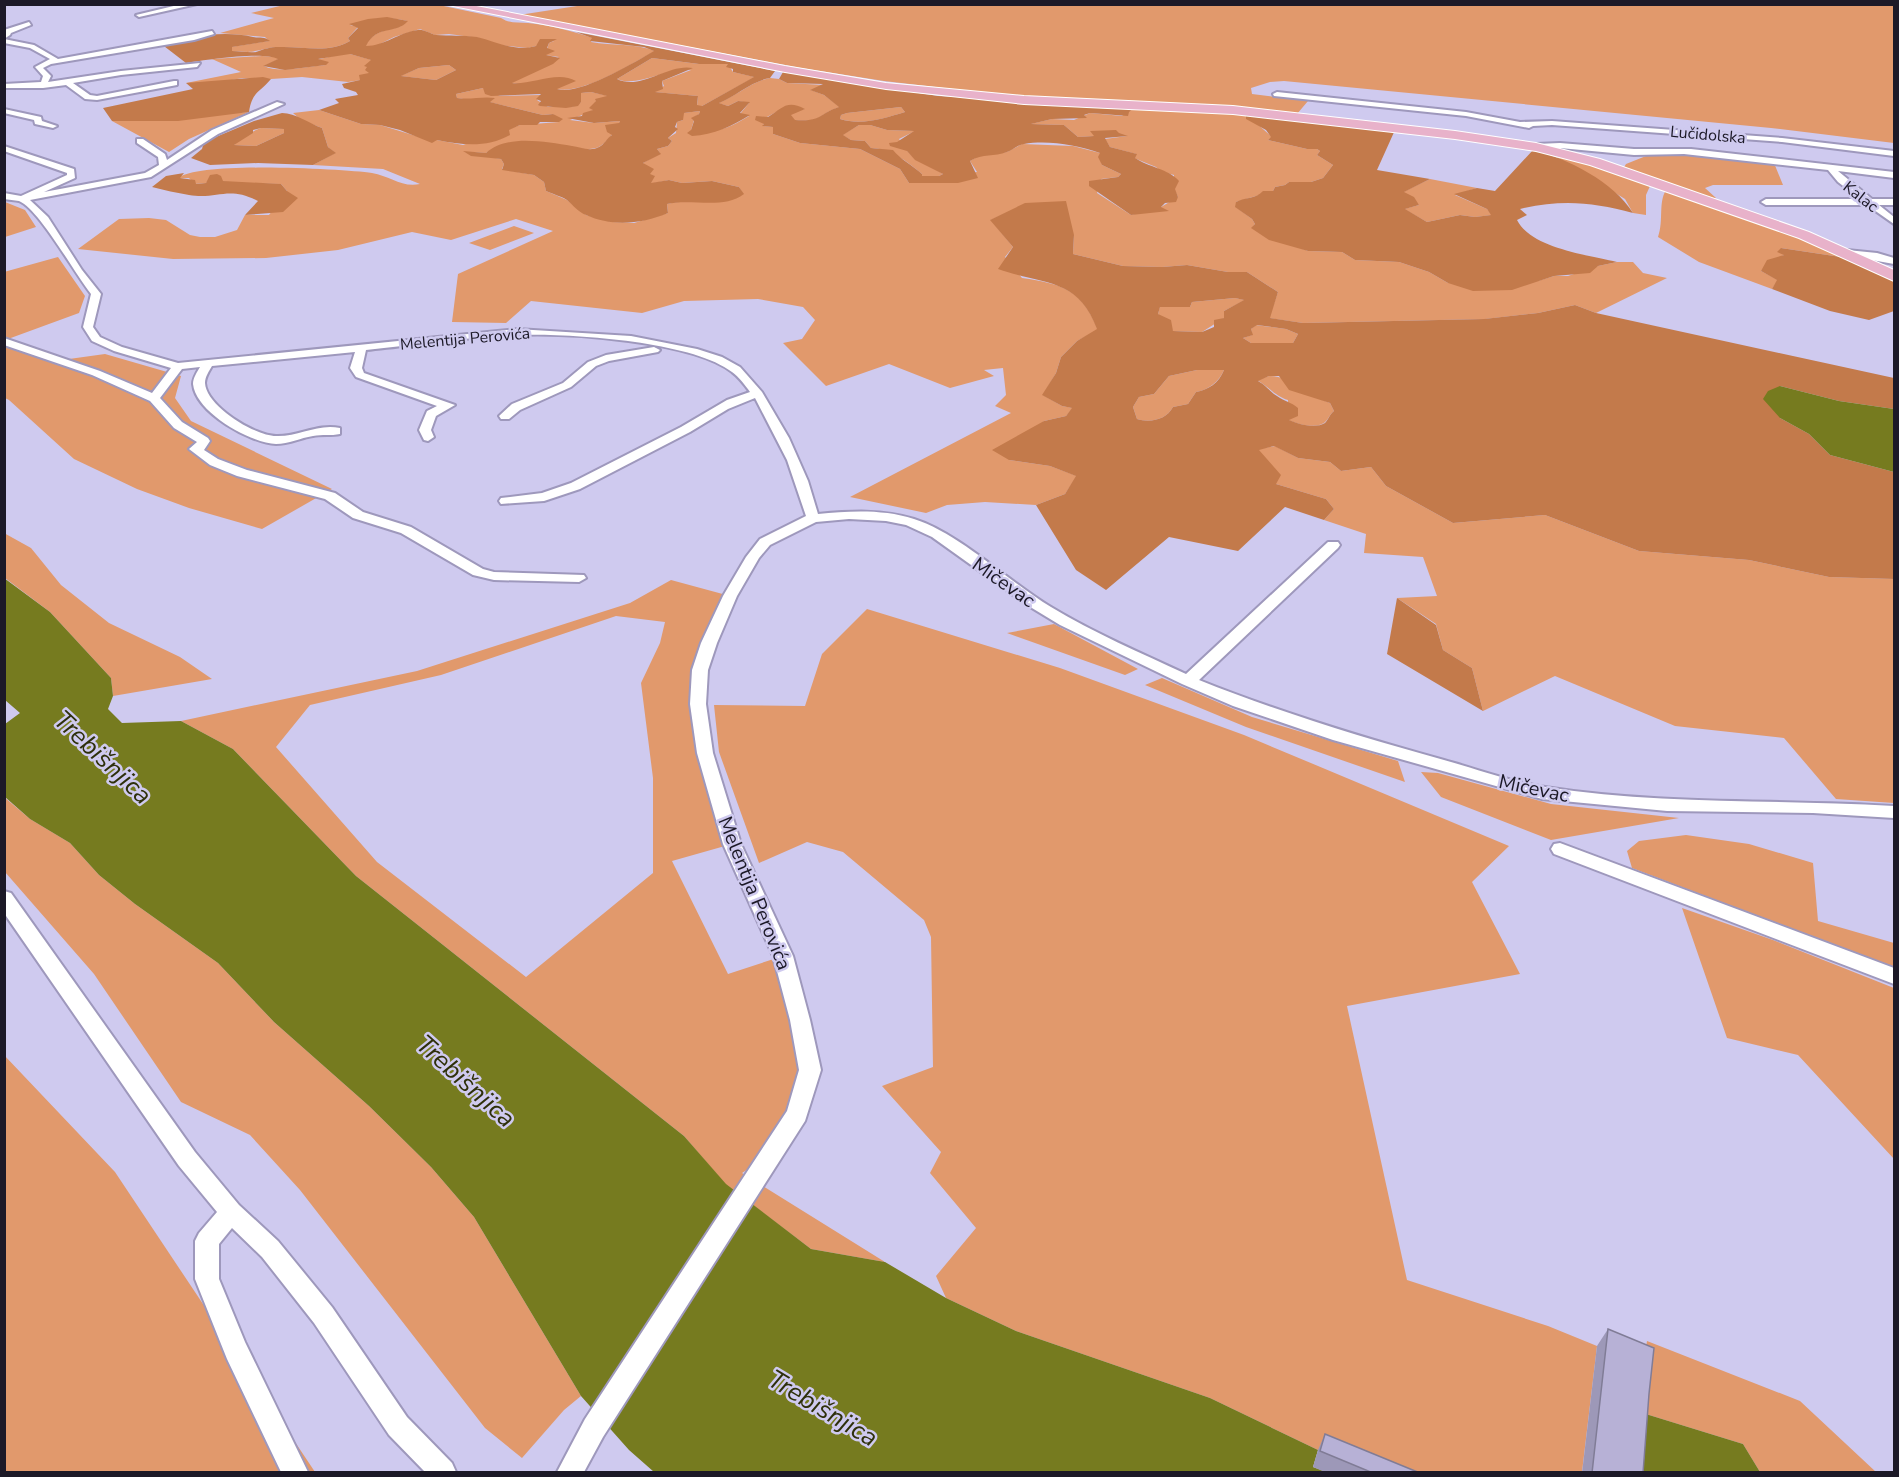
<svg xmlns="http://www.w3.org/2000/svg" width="1899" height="1477" font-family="'Nunito Sans',sans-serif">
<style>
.green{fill:#e1996c;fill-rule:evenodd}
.forest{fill:#c37a4b;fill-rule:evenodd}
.water{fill:#767b1f}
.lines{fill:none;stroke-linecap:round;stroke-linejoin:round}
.minor-casing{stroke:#9e98bc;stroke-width:4}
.primary-casing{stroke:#fff;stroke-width:2}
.minor{fill:#fff;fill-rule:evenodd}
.primary{fill:#e8b2ca;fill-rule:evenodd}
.wall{fill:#9d98b8}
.building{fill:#b7b1d6;stroke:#807c96;stroke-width:1.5}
.labels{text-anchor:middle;stroke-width:5;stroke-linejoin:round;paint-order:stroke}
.far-street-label{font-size:16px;fill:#1c1927;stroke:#cfcaef}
.street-label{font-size:20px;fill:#1c1927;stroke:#cfcaef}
.near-water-label{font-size:26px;font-style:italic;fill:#2e300a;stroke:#cfcaef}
</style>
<rect width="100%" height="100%" fill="#cfcaef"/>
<!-- green -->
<path class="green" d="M434 4 501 18C510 24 518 22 528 23 550 25 572 31 593 38L591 42C612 46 635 43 655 51 631 64 582 95 556 89V78L522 84 511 83 559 57 545 55 549 43 554 41 528 48 498 45 479 38 449 34 435 35 420 29 394 37 376 46H365C379 23 396 34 407 21 387 16 370 18 350 25L358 27 348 38 350 41C328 54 302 46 278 47 269 47 263 50 255 51 249 53 239 51 232 51L231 47 269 41 265 37 220 33 274 18 251 13 284 5Z
M590 4 1894 5V143L1771 128 1284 81 1270 82 1251 88 1252 94 1308 101 1297 114 1224 106 1004 95 884 81 801 68 519 15Z
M341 54H350L372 60 368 67 370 73 361 80 348 82 302 77 271 79 242 78 217 83H186L241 72 212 59 262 56 277 57 279 59 264 66C280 74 307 66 326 65L316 60Z
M652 58 699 64H728L733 72 755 77 702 106H697L698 96 654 92 664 86 662 81 691 70C666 67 638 88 617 79Z
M449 65 456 70 436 80 400 76 419 68Z
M770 78 779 79 787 83 824 85 811 90 824 95 840 107C817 114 824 123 794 120L790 114 804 109 789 105 767 117 763 126 774 127 773 134 800 143 860 149 900 169 909 183 977 172 970 161 980 155 1007 152 1022 144 1073 146 1100 153 1102 165 1121 174 1118 177 1101 179 1097 193 1131 215 1161 207 1178 197 1174 189V175L1160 171 1156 167 1134 158 1136 154 1110 147 1105 139 1127 136 1091 131 1095 136 1078 137 1064 125 1030 124 1052 119 1074 120 1090 113 1122 116 1135 107 1246 114 1272 137 1268 140 1307 149H1317L1320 151 1317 155 1333 165 1323 178 1311 182H1289L1285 185 1275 187 1273 191 1236 202V207L1252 219 1255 224 1252 228 1308 251 1342 252 1355 260 1399 262 1429 272 1448 283 1538 281 1554 276H1568L1598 266 1617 262H1633L1643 273 1667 278 1596 313 1575 305 1538 313 1485 319 1303 323 1269 318 1278 292 1247 272H1228L1187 265 1162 267 1123 266 1073 254 1074 235 1006 213 991 220 1013 247 1005 257 1022 278C1062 284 1082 289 1098 330L1077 341 1061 357 1056 373 1043 395 1062 406 1073 408 1066 416 1044 421 1009 460 1050 466 1077 476 1065 494 1036 505 985 502 947 505 926 513 850 497 1011 413 995 406 1006 395 1003 368 984 370 994 376 950 388 889 364 826 386 783 343 802 339 815 320 803 307 758 299 684 301 642 313 531 301 506 323 452 322 458 274 553 231 516 219 451 240 412 232 338 250 266 258 173 259 78 249 119 219 149 218 166 220 190 235 200 237H215L237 230 245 215H269L287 191 281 184 232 183 210 179 206 183 195 184 189 178H179C197 161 342 169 372 173 390 176 402 188 420 184L383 169 313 165 335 153 328 147 322 128 301 120 293 113 319 110 361 124 380 125 416 136 463 145 520 125 559 122 553 114 543 115 489 102 494 98 470 100 457 98 456 94 483 88 500 96 541 95 537 100 548 107H572L581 102V93L591 92 609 96 596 101 594 110 570 120 594 123 620 121C617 129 605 146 596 148 582 152 566 144 550 145 530 146 509 149 489 151L486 153 465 152 501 159 504 164 502 169 534 175 544 182 546 191 567 200 586 215 612 222 634 223 668 213 667 204C694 197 718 207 743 194L739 187 712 181 682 183 669 180 650 184 654 176 650 175 643 163 660 153 657 149 668 146 672 141 668 138 676 133 677 122 683 120V113L700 111 699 114 692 119 694 120 691 130C719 132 726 130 749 116L740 114 749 103 738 101 728 106 718 103C735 97 752 81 770 78Z
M901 107 905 112C885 118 863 126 840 119L841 115 847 113Z
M249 112 189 139 169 152 112 121Z
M859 125H870L887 130 915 131 899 139C916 166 920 158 943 174L939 176H921L922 174C908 162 890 148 871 148L865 141 851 140 842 135Z
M261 128 284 129V133L256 146 234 145C237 141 254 130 261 128Z
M1552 154 1609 171 1650 186 1646 195V215L1633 213 1625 199Z
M1651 154H1686L1774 163 1783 185H1713L1705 188 1716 198 1709 200 1623 169 1626 164Z
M1430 179 1477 188 1455 195 1487 209 1492 215 1475 217 1460 215 1427 222 1404 209 1419 205 1403 192Z
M1666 190 1824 246 1854 259 1781 248 1785 254 1761 271 1778 280 1772 289 1699 262 1658 237C1664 220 1658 203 1666 190Z
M5 202 25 210 36 227 5 237Z
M514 226 534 233 490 250 469 243Z
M58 257 85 296 79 313 8 339 69 359 105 354 181 376 175 398 191 421 332 489 262 529 189 508 137 489 74 459 9 400 5 398 4 272Z
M1235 298 1245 300 1224 311V318L1202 332 1173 331 1158 314 1160 306 1190 307 1192 302Z
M1256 325 1286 329 1298 334 1293 343H1251L1243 338 1252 335 1251 329Z
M1197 370H1224C1219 382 1208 390 1196 392L1188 404 1173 407C1166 420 1150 423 1137 419L1133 407 1139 397 1154 394 1169 376Z
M1269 376C1290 375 1310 396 1330 403L1334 411C1330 414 1328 420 1324 423 1314 429 1298 424 1288 420V400C1275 396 1269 387 1257 380Z
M1275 446 1298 458 1330 462 1341 471 1371 467 1386 486 1453 523 1545 515 1639 551 1749 560 1829 577 1894 579V803L1836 799 1784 738 1675 726 1555 676 1483 711 1472 668 1443 650 1436 624 1397 598 1437 596 1423 557 1364 553 1366 534 1324 520 1334 509 1326 499 1276 484 1258 449Z
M4 533 31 548 61 585 109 623 180 657 212 679 113 696 111 678 50 612 5 578Z
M671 580 730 596 698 704 732 844 672 861 728 974 783 956 810 1070 770 1155 742 1173 885 1262 811 1249 726 1185 684 1136 356 876 233 749 181 721 417 671 630 603ZM616 616 665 622 660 643 641 683 653 778V873L526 977 377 862 276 747 310 705 441 675Z
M867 609 1060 668 1244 735 1509 846 1472 882 1520 974 1347 1006 1407 1280 1548 1326 1597 1346 1582 1472H1372L1318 1450 1210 1398 1016 1331 946 1298 936 1276 976 1228 930 1173 941 1152 882 1086 933 1067 931 937 924 920 843 852 807 842 759 863 719 752 714 705 805 706 822 654Z
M1054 624 1138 669 1125 675 1007 633Z
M1162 678 1252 717 1398 761 1405 782 1246 727 1145 685Z
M1421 772 1438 773 1551 804 1679 818 1551 840 1441 797Z
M4 797 30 819 70 843 99 875 135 904 218 963 274 1022 369 1106 431 1167 474 1217 581 1396 564 1410 522 1458 485 1428 300 1190 250 1135 181 1102 94 974 5 872Z
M1686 835 1749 844 1813 863 1818 921 1894 943V968L1632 868 1627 851 1639 841Z
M1682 908 1773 940 1894 988V1159L1798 1055 1727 1038Z
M4 1055 115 1172 315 1472H5Z
M1647 1341 1800 1401 1876 1472H1760L1743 1444 1636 1411Z"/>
<!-- forest -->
<path class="forest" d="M387 17 408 21C396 35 377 24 366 46 384 46 400 32 418 30 424 29 430 34 436 35 449 36 463 35 477 37 497 42 515 52 536 46L540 39H557L549 43 547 48 555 51 546 55 560 58 553 64 512 83C531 85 558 70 576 81L557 89C579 96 633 63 654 51L644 47 590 41 592 38 576 32 775 71 770 78C752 81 736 96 719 103L728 106 738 101 750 102 740 113 750 115C732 126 714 135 692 136L687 133 691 130 694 121 691 118 699 114 700 111 684 113 683 120 677 122 675 127 678 129 668 138 672 141 668 146 657 149 661 154 643 163 654 169 650 174 655 176 651 183 669 180 682 183 712 181 739 187 744 194C723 210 691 198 667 204L668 213C642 224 612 227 586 215 578 212 573 205 567 200 561 196 552 194 546 191L544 182 534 175 502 170 504 164 501 159 471 156 463 151 486 153C507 134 545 142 572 146 580 147 590 152 599 147 604 145 607 138 612 135L607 132 605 125 619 123 620 121 594 123 567 118 582 116 583 113 593 110 589 108 596 101 595 99 607 96 591 92 581 93V102L578 106 566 108 540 106 538 105 541 101 536 99 541 94 491 96 485 94 483 88 456 94 457 98C471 100 482 96 495 98L490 102 543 115 553 114 563 119 559 122H540L537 125H520L509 130 510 135C487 148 462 145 437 140L432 143 400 130 380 125 361 124 319 110 339 103 335 99 358 95 356 92 344 88 342 84 360 80 359 75 369 73 365 70 367 67 364 66 371 60 350 54 318 59 329 62 326 65 285 70 263 66 278 59C263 51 205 60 186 63L160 43C192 37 222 30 253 37 260 38 264 36 270 41L232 47V51C239 51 250 53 256 52 264 49 270 47 279 47 303 46 328 54 350 41L348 38 358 28 349 24 368 19ZM652 58 699 64H728L726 67 733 69V72L754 77 702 106 697 105 698 96 655 92 663 89 662 81 693 68C668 63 641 91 617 79ZM449 65 456 70 436 80 401 76 419 68Z
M783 72 938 96 1135 107 1129 112 1128 116 1090 113 1084 115 1087 118 1052 119 1031 124 1064 125 1078 137 1094 136 1090 131 1116 130 1119 133 1128 136 1105 138 1110 147 1137 154 1135 158C1148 167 1169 169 1179 181L1175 189 1178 197 1176 202 1165 203 1161 207 1169 211 1131 215 1089 186V181L1118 177 1121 174 1102 165 1098 157 1100 153C1077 145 1048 140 1024 144 1017 145 1013 150 1007 152 994 157 983 153 970 161L978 178 958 183H909L900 169 860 149 800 143 773 134V127L762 126 764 124 755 120 756 116 768 117C782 109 786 99 805 109L791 115 795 120C822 122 818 114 839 107L824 95 810 90 823 84 787 83 779 79ZM901 107 905 112C885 118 862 126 840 119L841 115 847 113ZM859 125H870L887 130 914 131 897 142 889 143 890 146 907 151 915 160 943 174 939 176H922V174C912 165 900 159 893 150L871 148 865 141 851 140 843 135Z
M263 77 271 79C259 93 252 92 249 112L178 121H112L103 108 193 89 186 83Z
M282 113C296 113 308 123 322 128L328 147 336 153 313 165 258 163 210 165 191 158 202 149 204 142 254 121ZM261 128 284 129V133L256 146 234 145 253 133V130Z
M1246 114 1395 130 1377 170 1430 179 1404 192 1414 197 1419 205 1405 209 1427 222 1460 215 1475 217 1491 215 1487 209 1454 194 1477 188 1495 191 1533 150C1567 158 1614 182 1633 213 1593 202 1561 199 1520 209L1527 215 1517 220C1531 248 1588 255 1617 262L1598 266 1590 273 1554 276 1512 290 1473 291 1448 283 1429 272 1399 262 1355 260 1342 252 1308 251 1269 240 1251 228 1255 224 1252 219 1235 207 1236 202C1245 197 1256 199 1263 191H1273L1275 187 1285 185 1289 182H1311L1323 178 1333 165 1317 155 1320 151 1317 149H1307L1268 140 1271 137 1266 130 1246 119Z
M184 173 180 178 195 180 196 184 206 183 210 175 217 174 221 176 223 181 281 184 287 191 298 198 283 212 245 215 258 201C228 185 217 200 189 195 177 193 164 190 152 187L166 176Z
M1066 201 1074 235 1073 254 1123 266 1162 267 1187 265 1228 272H1247L1278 292 1270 318 1303 323 1484 319 1538 313 1575 305 1596 313 1894 378V409L1839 401 1780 386V418L1809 434 1830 455 1894 472V579L1829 577 1749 560 1639 551 1545 515 1453 523 1386 486 1371 467 1341 471 1330 462 1298 458 1274 446 1259 450 1281 475 1276 484 1326 499 1334 509 1324 520 1285 507 1238 551 1169 537 1106 590 1076 570 1036 505 1065 494 1076 476 1050 466 1009 460 992 450 1044 421 1066 416 1072 408 1062 406 1042 395 1056 373 1061 357 1077 341 1097 329C1078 277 1043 285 998 269L1013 247 990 220 1025 203ZM1235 298 1244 300 1224 311V318L1214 320V327L1202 332 1173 331 1171 320 1158 314 1160 307H1190L1192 302ZM1257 325 1286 329 1298 334 1293 343H1251L1243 338 1253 335 1251 329ZM1197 370H1224C1219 383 1208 390 1196 392L1188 404 1173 407C1166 420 1150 423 1137 419L1133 407 1139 397 1154 394 1169 376ZM1269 376H1279L1289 390 1330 403 1334 411C1330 414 1328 420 1325 423 1315 429 1298 424 1289 420L1298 416V408C1291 402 1284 401 1277 396 1270 392 1267 386 1258 381Z
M1781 248 1854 259 1894 280V311L1869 320 1830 311 1772 289 1777 280 1761 271 1767 260 1784 255 1777 252Z
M1397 598 1436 625 1443 650 1472 668 1483 711 1387 654Z"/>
<!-- water -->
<path class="water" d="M1780 386 1839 401 1894 409V472L1830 455 1809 434 1780 418 1763 399 1768 391Z
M4 578 50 612 111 678 113 696 108 709 122 723 181 721 233 749 356 876 684 1136 726 1184 811 1249 885 1262 946 1298 1016 1331 1210 1398 1318 1450 1313 1467 1327 1472H654L629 1450 581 1396 474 1217 431 1167 369 1106 274 1022 218 963 135 904 99 875 70 843 30 819 5 797V724L20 713 5 700Z
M1636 1411 1743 1444 1760 1472H1632Z"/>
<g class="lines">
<!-- minor casing -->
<g class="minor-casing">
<path id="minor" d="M182 4H197L139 17 136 15Z
M29 22 31 25 11 33 10 35 4 39V30Z
M212 31 214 34 194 40 51 64 43 68 51 76 48 82 121 71 200 63 197 67 121 75 73 83 90 95 97 96 174 81H177V85L97 100 85 99 66 85 43 88H4V84L41 82 43 76 35 67 50 59 30 48 4 43V39L34 45 58 59Z
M1277 92 1466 112 1520 122 1552 121 1782 138 1894 151V156L1782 142 1552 125 1533 126 1529 128 1466 116 1274 96 1273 94Z
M277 102 284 104 218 134 151 177 30 200 48 217 82 270 101 294 93 327 100 337 122 347 178 363 517 329 631 336 697 349 722 357 740 367 762 392 789 438 808 481 818 514C850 511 883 509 914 519 959 533 1009 582 1051 607 1094 633 1141 653 1186 674L1328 542H1338L1340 545 1338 548 1199 680C1279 712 1361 737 1444 760 1477 769 1511 782 1545 787 1660 805 1778 799 1894 806V818L1813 813 1667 811 1542 799 1333 740 1233 706 1182 684 1060 625 1027 605 932 537 906 525 886 521 849 519 816 522 770 545 759 558 737 596 717 643 708 670 706 704 713 753 741 844 793 956 810 1020 821 1070 805 1121 603 1437 584 1472H557L585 1419 787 1111 799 1070 790 1020 773 956 723 844 697 753 690 704 692 670 701 643 723 596 746 557 760 539 806 516 787 460 755 398 728 409 690 432 580 489 544 501 501 504 499 501 501 498 542 493 571 483 681 427 727 400 750 392C745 385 739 377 732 372 692 341 568 333 517 335 467 337 416 345 366 350L362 368 364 373 455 405 436 416 431 430 434 437 428 441 424 440 419 430 427 411 437 406 356 377 350 368 355 352 212 366C209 371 205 377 205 383 206 406 255 436 276 436 298 437 318 423 340 428V434C331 436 322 434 313 436 300 438 289 444 276 444 251 443 196 413 193 384 193 378 197 372 200 367L182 369 160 398 182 422 208 438 210 441 204 450 218 459 247 470 335 493 363 512 411 527 483 569 494 572 584 575 586 578 579 582 494 580 473 575 401 533 353 518 325 499 237 476 210 465 189 449 197 442 174 428 150 401 92 375 4 345V338L100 371 152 393 171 368 114 351 92 341 83 327 91 294C75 274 39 209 19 201 14 200 9 200 4 199V193L21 196 67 175V173L4 151V146L74 169 75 178 44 192 145 173 159 165 158 157 137 143V139H143L165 154 167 160 212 130Z
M4 109 41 117 42 121 57 126 53 128 35 124 34 120 4 113Z
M1560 143 1634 149H1691L1894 172V178L1838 171 1872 199H1894V205H1879L1894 217V224L1867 205H1766L1761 202 1766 199H1860L1838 182 1828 170 1684 154 1634 155 1560 148 1536 150 1532 147 1536 144Z
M1847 250 1877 253 1894 258V264L1844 255V251Z
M654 347 660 350 658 352 609 361 596 366 571 387 520 410 509 419H501L499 416 512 404 563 383 588 362 606 355Z
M1560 843 1894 968V984L1554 854 1551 849 1554 844Z
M4 891 11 893 195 1152 239 1205 278 1241 332 1307 407 1417 452 1463 456 1472H425L389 1435 314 1323 262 1257 232 1228 219 1244V1279L245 1342 308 1472H281L227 1359 195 1279V1241L199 1233 217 1212 179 1166 4 913Z"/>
</g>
<!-- primary casing -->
<g class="primary-casing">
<path id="primary" d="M443 4H466L785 66 886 83 1024 96 1233 106 1455 131 1536 143 1600 159 1809 232 1894 270V281L1799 238 1590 165 1536 151 1455 139 1233 114 1024 104 886 89 785 72Z"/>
</g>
<!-- minor -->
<use href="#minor" class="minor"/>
<!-- primary -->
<use href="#primary" class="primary"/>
</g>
<!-- wall -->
<path class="wall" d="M1608 1329 1649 1394 1643 1473H1582L1597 1346Z
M1325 1434 1373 1473H1327L1313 1467 1318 1450Z"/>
<!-- building -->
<path class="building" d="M1608 1329 1654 1348 1649 1394 1643 1473H1592Z
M1325 1434 1420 1473H1373L1320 1451Z"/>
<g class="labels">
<!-- far-street labels -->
<g class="far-street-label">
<text transform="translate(1708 134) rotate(5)" y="6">Lučidolska</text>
<text transform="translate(1861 196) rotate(38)" y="6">Kalac</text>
<text transform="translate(465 338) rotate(-5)" y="6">Melentija Perovića</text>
</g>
<!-- street labels -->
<g class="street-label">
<text transform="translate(1004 582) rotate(35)" y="7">Mičevac</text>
<text transform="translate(1534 788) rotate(12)" y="7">Mičevac</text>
<text transform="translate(755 893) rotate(68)" y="7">Melentija Perovića</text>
</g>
<!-- near-water labels -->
<g class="near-water-label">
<text transform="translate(103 757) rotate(43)" y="9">Trebišnjica</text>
<text transform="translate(466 1081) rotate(42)" y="9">Trebišnjica</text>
<text transform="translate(823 1408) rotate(31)" y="9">Trebišnjica</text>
</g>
</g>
<!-- border -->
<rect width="1899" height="1477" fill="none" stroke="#1c1927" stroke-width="12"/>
</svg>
